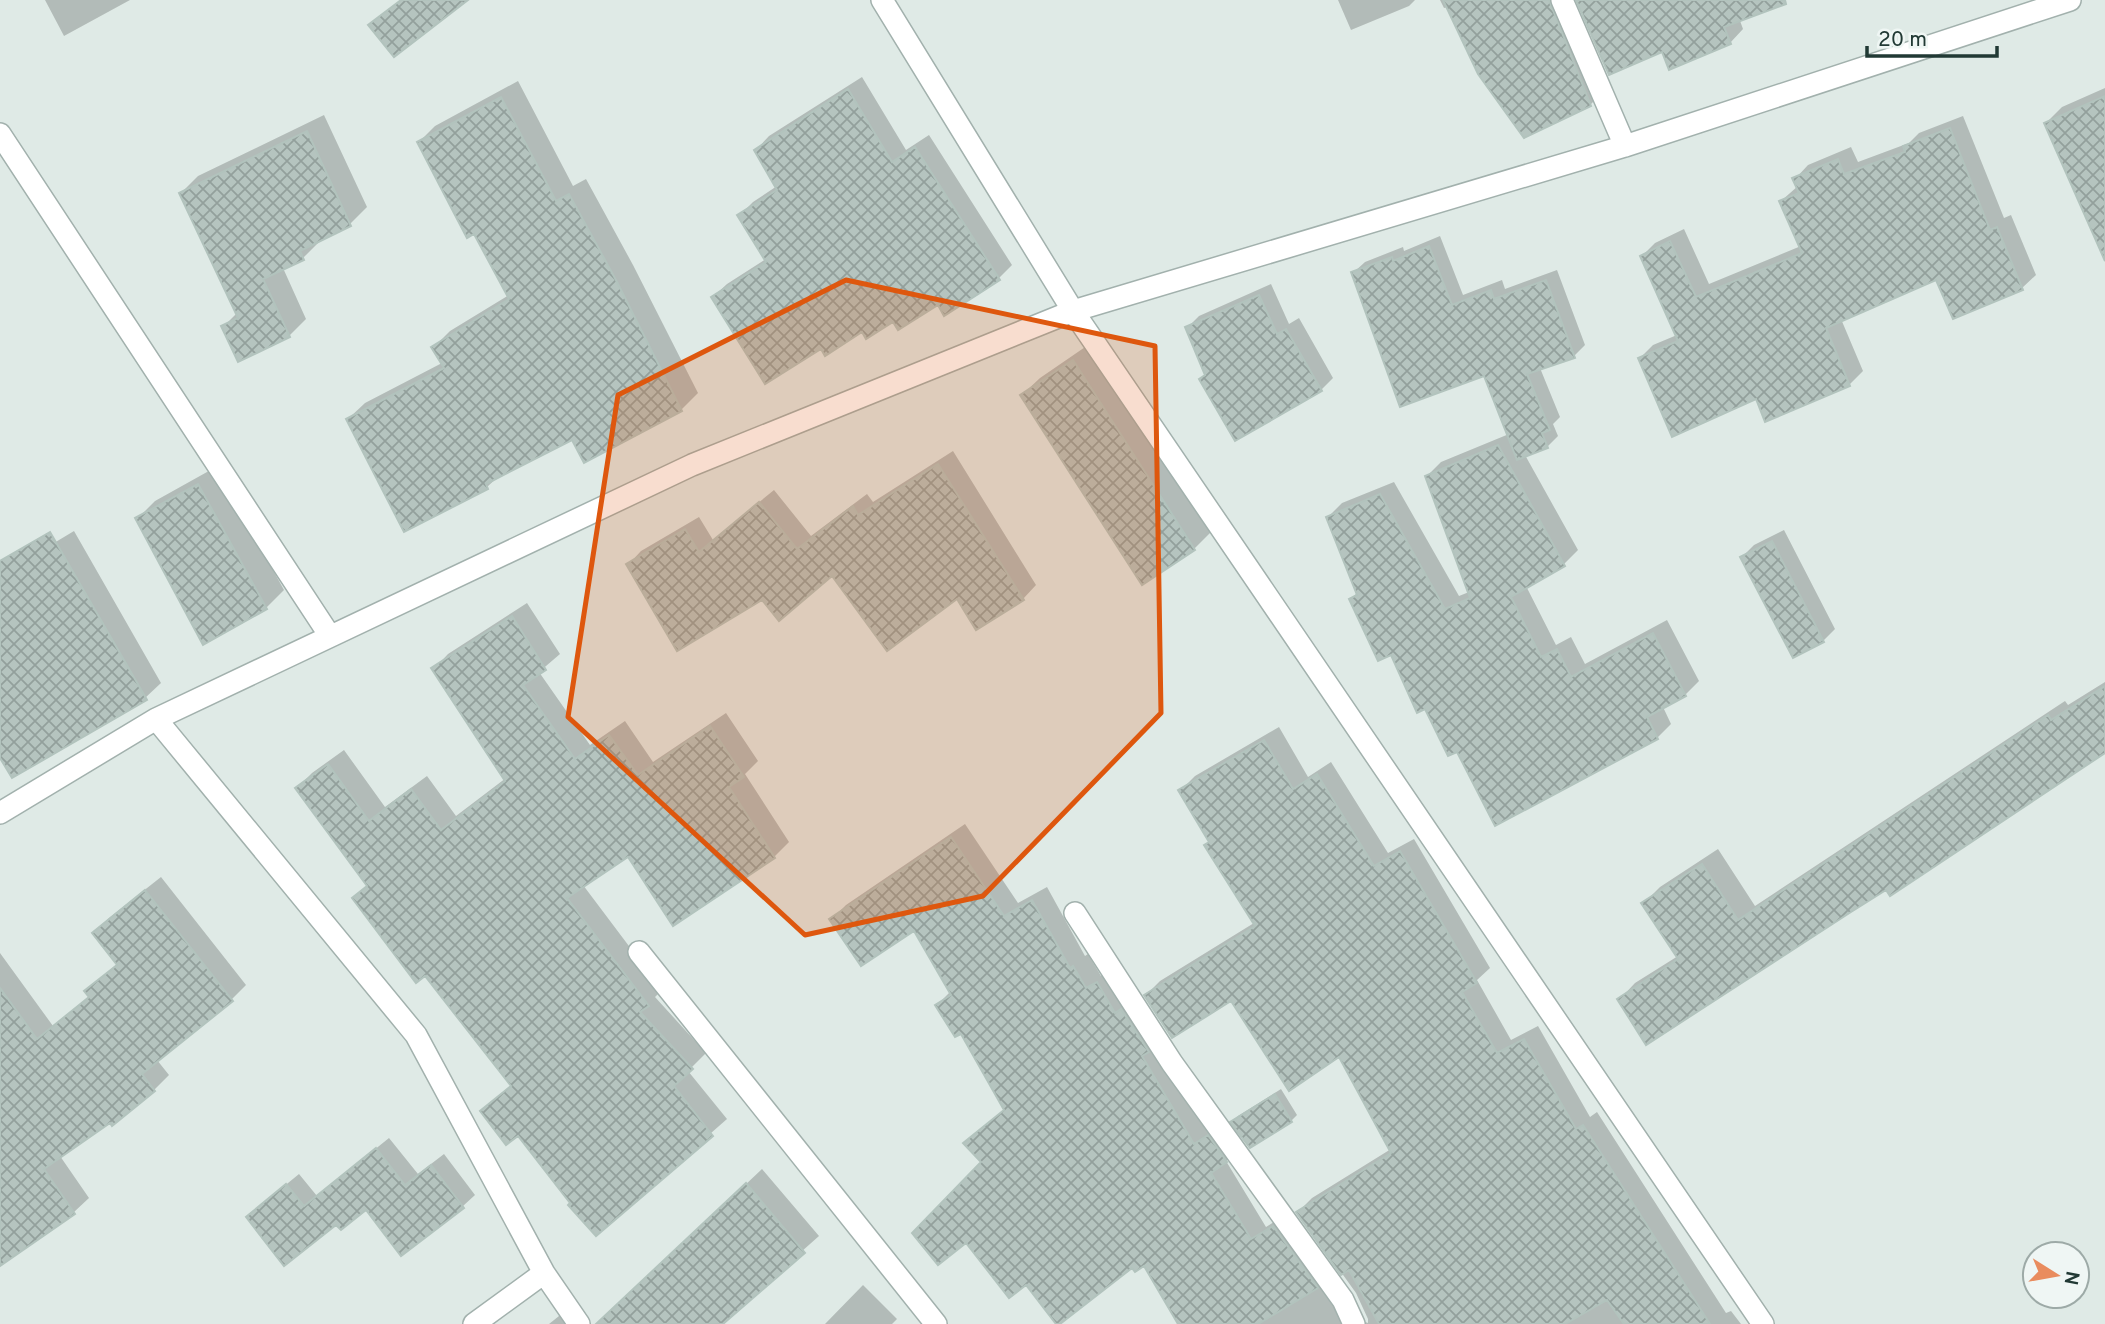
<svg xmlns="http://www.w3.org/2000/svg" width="2105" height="1324" font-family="Overpass,sans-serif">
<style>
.shadow{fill:#0003}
.building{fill:url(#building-cross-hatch);stroke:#b2c3bd;stroke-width:2}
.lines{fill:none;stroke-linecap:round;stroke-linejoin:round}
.minor-casing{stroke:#a2b1ad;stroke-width:24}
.minor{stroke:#fff;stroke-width:21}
.marked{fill:#de570e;fill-opacity:0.2;stroke:#de570e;stroke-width:5;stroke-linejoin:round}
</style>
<defs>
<pattern id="building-cross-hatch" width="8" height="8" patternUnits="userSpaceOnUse" patternTransform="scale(1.75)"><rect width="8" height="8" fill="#b5c4bf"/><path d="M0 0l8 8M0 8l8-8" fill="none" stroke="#93a09c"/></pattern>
</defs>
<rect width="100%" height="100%" fill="#dfeae6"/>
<!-- shadow -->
<path class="shadow" d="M45 0H130L64 36Z
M1338 0H1415L1409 6 1351 30Z
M1440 0H1567L1604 91 1590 105 1448 7 1444 8Z
M1578 0H1748L1739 18 1743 29 1730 43 1663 50Z
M862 77 906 150 929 135 1012 265 998 279 821 347 713 297 727 284 766 259 739 216 753 202 777 186 756 150 769 136Z
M518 81 573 186 586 179 633 265 698 393 681 410 585 461 573 437 500 475 487 487 348 419 365 403 442 363 433 348 450 331 509 295 474 232 419 142 435 126Z
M2105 88V257L2046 123 2062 107Z
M324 115 367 207 350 224 319 239 320 241 303 258 283 268 306 319 289 336 223 327 237 313 181 193 198 176Z
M1963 116 2004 218 2011 215 2036 275 2022 288 1937 277 1841 319 1863 371 1849 385 1757 397 1640 358 1653 345 1677 335 1642 256 1655 243 1684 229 1709 284 1801 246 1781 201 1798 186 1795 179 1808 165 1851 147 1858 162 1909 143 1919 133Z
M1440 236 1463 295 1502 280 1505 289 1557 270 1585 345 1574 356 1540 368 1560 417 1553 424 1558 436 1547 447 1525 455 1578 550 1564 564 1526 586 1556 645 1571 637 1585 664 1667 620 1699 681 1685 695 1663 707 1671 724 1657 738 1458 749 1426 707 1392 652 1351 599 1358 592 1328 517 1342 503 1394 482 1459 596 1469 592 1427 476 1441 462 1509 434 1485 374 1353 273 1365 262 1403 247 1404 251Z
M1271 284 1289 324 1299 318 1333 378 1321 390 1206 374 1187 328 1199 316Z
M1091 343 1212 531 1194 549 1022 395 1040 378Z
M953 451 1036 585 1023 599 957 597 832 574 762 598 628 565 641 551 699 517 713 540 774 490 811 536 867 494 873 502Z
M216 467 284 590 266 608 137 519 155 501Z
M1784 530 1835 629 1823 641 1742 557 1754 545Z
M74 531 161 683 145 698 0 754V600L39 552Z
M527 603 560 654 539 672 590 745 625 721 653 762 726 713 758 761 745 774 789 842 774 857 673 924 628 854 583 885 662 990 655 997 706 1053 688 1071 727 1119 596 1234 518 1133 482 1111 512 1084 425 974 354 898 368 885 297 788 312 773 344 750 385 807 427 776 456 816 506 778 434 669 448 654Z
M2105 682V752L1886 888 1619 1000 1635 983 1678 956 1644 903 1660 887 1718 849 1755 906 2065 701 2068 705Z
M1279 727 1308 777 1331 762 1388 853 1414 839 1490 968 1477 980 1511 1040 1538 1026 1590 1117 1597 1112 1726 1313 1731 1311 1741 1324H1201L1144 1264 1133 1265 984 1162 966 1143 1005 1109 961 1031 937 1005 951 991 914 928 832 919 846 905 965 824 1018 903 1047 887 1085 956 1088 954 1101 976 1112 969 1240 1147 1226 1161 1266 1227 1288 1213 1360 1320 1368 1323V1319L1356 1293 1298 1212 1312 1198 1391 1149 1339 1055 1232 999 1146 995 1160 981 1254 923 1181 790 1195 776Z
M161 877 246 985 232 999 157 1060 169 1075 154 1090 60 1156 89 1198 74 1212 0 1263V953L53 1026 90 996 86 991 118 963 94 933 109 918Z
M1281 1089 1297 1115 1291 1121 1233 1122 1238 1116Z
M389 1138 418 1174 444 1154 475 1195 463 1206 366 1208 337 1222 260 1206 299 1174 317 1196Z
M762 1169 819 1236 720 1324H629L632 1292Z
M863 1285 897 1319 892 1324H825Z
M564 1312 574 1324H549Z"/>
<!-- building -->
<path class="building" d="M401 0H468L394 57 368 25Z
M1443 0H1549L1591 106 1524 138 1478 74Z
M1576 0H1785L1786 4 1724 27 1731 44 1669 70 1662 52 1609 75Z
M848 89 892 162 915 147 1000 280 944 316 938 305 898 330 893 322 866 339 862 332 825 356 821 349 765 384 711 297 766 262 737 215 777 190 754 150Z
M2105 96V261L2044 123Z
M501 97 556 201 569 194 617 282 682 411 584 463 572 440 486 484 488 489 404 532 346 419 444 368 431 347 509 299 474 234 467 238 417 142Z
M1950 128 1990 230 1997 227 2023 290 1953 319 1936 280 1826 328 1850 386 1765 422 1756 399 1672 437 1638 358 1678 341 1640 256 1670 241 1696 297 1802 253 1779 201 1799 193 1792 178 1838 159 1844 174 1905 152 1903 146Z
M307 131 351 226 300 251 304 260 263 279 290 337 238 362 221 326 238 318 179 193Z
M1429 246 1452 305 1491 290 1494 299 1546 280 1575 358 1527 374 1550 430 1542 433 1548 448 1517 460 1484 376 1400 407 1351 272 1392 257 1393 261Z
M1259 295 1277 334 1286 329 1322 391 1235 441 1199 379 1205 375 1185 327Z
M1073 360 1195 550 1142 585 1020 395Z
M1498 445 1565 566 1511 597 1541 657 1557 649 1571 677 1653 633 1686 696 1647 717 1658 739 1495 826 1457 752 1448 756 1425 709 1417 713 1391 655 1378 661 1349 599 1357 595 1326 517 1380 494 1445 609 1470 598 1425 476Z
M938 464 1024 600 976 630 957 599 887 651 832 576 779 621 762 600 677 651 626 564 685 529 699 552 759 502 797 549 853 506 858 515Z
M198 484 267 609 203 645 135 518Z
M50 532 147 700 12 778 0 758V561Z
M1772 541 1824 642 1793 658 1740 557Z
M512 616 546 670 523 685 575 759 609 735 638 775 710 726 744 777 729 787 775 858 673 926 628 857 567 898 649 1006 640 1012 693 1069 674 1086 713 1136 596 1236 568 1205 570 1203 518 1136 506 1145 480 1111 511 1086 425 976 416 983 352 898 367 886 295 788 328 764 369 821 411 789 441 830 505 781 431 668Z
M2105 686V753L1890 896 1886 890 1851 912 1646 1045 1617 999 1678 959 1641 903 1702 864 1738 920 2048 715 2051 720Z
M1264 740 1293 789 1317 774 1374 866 1400 851 1477 983 1462 992 1497 1053 1524 1039 1576 1129 1583 1125 1710 1324H1624L1607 1300 1565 1324H1379L1349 1270 1341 1275 1296 1212 1391 1153 1339 1057 1289 1091 1231 1001 1172 1038 1144 995 1255 926 1204 845 1209 842 1178 790Z
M951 837 1004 916 1032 900 1070 968 1073 966 1086 988 1097 982 1115 1013 1121 1009 1149 1052 1142 1056 1194 1144 1208 1135 1227 1162 1211 1173 1251 1239 1273 1226 1318 1288 1258 1324H1178L1144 1266 1135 1272 1132 1268 1060 1324H1056L1026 1285 1009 1298 966 1243 938 1265 912 1233 981 1162 963 1143 1004 1110 961 1034 955 1037 935 1005 951 995 914 931 861 966 829 919Z
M145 890 233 1001 142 1074 155 1091 112 1126 110 1123 44 1169 75 1214 0 1266V988L37 1039 89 997 84 991 117 965 92 933Z
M1275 1094 1292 1122 1250 1148 1230 1122Z
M376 1148 405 1185 431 1165 464 1208 401 1256 366 1210 341 1230 336 1225 284 1266 246 1217 286 1184 304 1206Z
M746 1183 805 1253 723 1324H596Z"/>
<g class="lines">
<!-- minor casing -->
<g class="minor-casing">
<path id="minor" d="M882 0 1073 311 1763 1324
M1562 0 1625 146
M0 134 330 636
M156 719 416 1035 544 1273 579 1324
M0 813 156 719 692 465 1073 311 1625 146 2070 0
M1075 913 1172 1063 1343 1300 1354 1324
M639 952 936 1324
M474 1324 544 1273"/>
</g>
<!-- minor -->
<use href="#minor" class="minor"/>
</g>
<!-- marked area -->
<path class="marked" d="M846 280 1155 346 1161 713 983 896 805 935 568 717 618 395Z"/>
<!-- north arrow -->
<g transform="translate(2056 1275) rotate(101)"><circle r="33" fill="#eff6f4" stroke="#9daaa7" stroke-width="2"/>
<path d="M0-5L12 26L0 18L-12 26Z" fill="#e98c5e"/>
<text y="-10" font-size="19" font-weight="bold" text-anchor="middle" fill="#213934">N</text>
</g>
<!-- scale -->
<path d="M1867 46v10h130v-10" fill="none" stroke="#213934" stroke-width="3.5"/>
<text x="1878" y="46" font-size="21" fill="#213934" stroke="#eff6f4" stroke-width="5" paint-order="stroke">20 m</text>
</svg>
